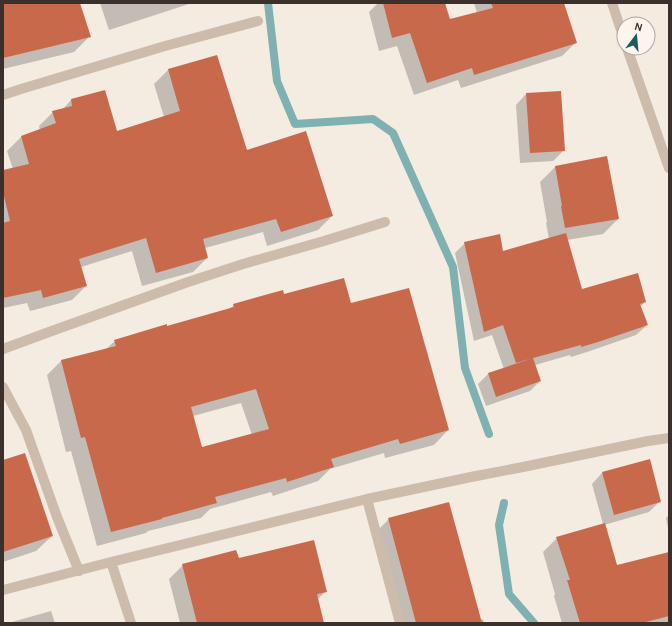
<svg xmlns="http://www.w3.org/2000/svg" width="672" height="626" font-family="Karla,sans-serif">
<style>
.shadow{fill:#0003;fill-rule:evenodd}
.lines{fill:none;stroke-linecap:round;stroke-linejoin:round}
.stream{stroke:#7fb0b2;stroke-width:8}
.building{fill:#c8694b;fill-rule:evenodd}
.minor{stroke:#cdbbac;stroke-width:10}
</style>
<rect width="100%" height="100%" fill="#f4ebe1"/>
<!-- shadow -->
<path class="shadow" d="M3 3H79L89 37 74 52 3 69Z
M100 3H192L109 30Z
M378 3H444L449 20 477 13 474 3H563L575 43 562 56 461 88 458 80 414 95 397 46 379 51 369 12Z
M217 56 246 152 332 216 318 230 267 246 263 232 205 248 207 258 193 272 142 286 132 251 81 267 86 286 72 300 30 311 27 303 3 308V171L13 169 7 151 21 137 40 130 39 126 53 112 62 110 71 100 105 91 116 132 164 117 154 84 168 70Z
M526 94 564 150 553 161 520 163 516 105Z
M555 167 618 219 603 234 567 240 582 290 645 302 640 307 647 325 636 335 587 352 571 357 570 355 535 365 540 381 530 391 486 406 478 384 488 374 504 369 492 335 474 341 455 253 465 243 503 252 549 239 546 223 547 222 540 182Z
M283 296 350 305 448 430 434 445 385 458 384 453 330 469 318 481 273 496 271 492 210 509 201 518 148 531 146 533 97 546 71 451 66 452 47 375 61 361 105 350 115 341 229 309 234 305ZM241 403 252 435 201 448 193 416Z
M3 461 52 536 36 551 3 562Z
M602 473 660 501 649 512 604 525 617 566 669 553V623H562L554 596 555 594 543 552 557 538 603 524 592 484Z
M669 515V533L666 518Z
M389 519 480 620 483 619 484 623H397L373 535Z
M238 560 326 591 317 600 323 623H180L169 579 183 565Z
M51 611 55 623H11L12 622Z"/>
<g class="lines">
<!-- stream -->
<path class="stream" d="M268 3 277 81 295 124 373 119 393 133 453 267 465 368 489 434
M504 503 499 525 509 594 534 623"/>
</g>
<!-- building -->
<path class="building" d="M3 3H80L91 37 3 58Z
M383 3H445L450 19 493 8 491 3H564L577 43 474 75 472 68 427 83 410 33 392 38Z
M217 55 247 150 306 131 333 216 281 232 276 219 203 239 208 258 156 273 146 238 79 259 87 286 43 298 41 290 3 298V223L10 221 3 192V170L29 164 21 136 56 123 52 111 72 106 71 99 105 90 117 131 180 111 168 69Z
M561 91 565 151 530 153 526 93Z
M607 156 619 219 565 228 561 206H562L555 166Z
M566 233 582 289 638 273 646 302 640 304 648 325 598 342 581 347V345L533 358 541 381 496 397 488 373 533 358 516 363 503 325 484 332 464 242 500 234 503 251Z
M344 278 351 303 409 288 449 430 400 444 398 439 331 459 334 467 287 482 286 478 215 497 217 503 162 518V519L111 532 85 437 81 438 61 360 116 346 114 340 167 324V326L234 307 233 304 283 290 284 294ZM256 389 269 429 202 447 191 407Z
M25 453 53 536 3 552V460Z
M650 459 661 502 614 515 602 472Z
M449 502 482 623H416L388 518Z
M605 523 617 565 669 552V616L642 623H580L567 580H570L556 537Z
M314 540 327 592 317 594 324 623H197L182 564 236 550 239 558Z"/>
<g class="lines">
<!-- minor -->
<path class="minor" d="M612 3 624 39
M627 48 669 168
M3 95 21 89 165 46 258 21
M3 349 49 332 188 282 243 264 324 241 385 222
M3 387 26 430 57 517 79 571
M367 499 400 623
M111 562 131 623
M3 590 111 562 367 499 471 477 523 467 648 441 669 438"/>
</g>
<!-- border -->
<rect width="672" height="626" fill="none" stroke="#3b302b" stroke-width="8"/>
<!-- north arrow -->
<g transform="translate(636 36) rotate(16)"><circle r="19" fill="#fbf5ee" stroke="#aea6a0"/>
<path d="M0-3L7 15L0 10L-7 15Z" fill="#1f5a5e"/>
<text y="-6" font-size="11" font-weight="bold" text-anchor="middle" fill="#3b302b">N</text>
</g>
</svg>
